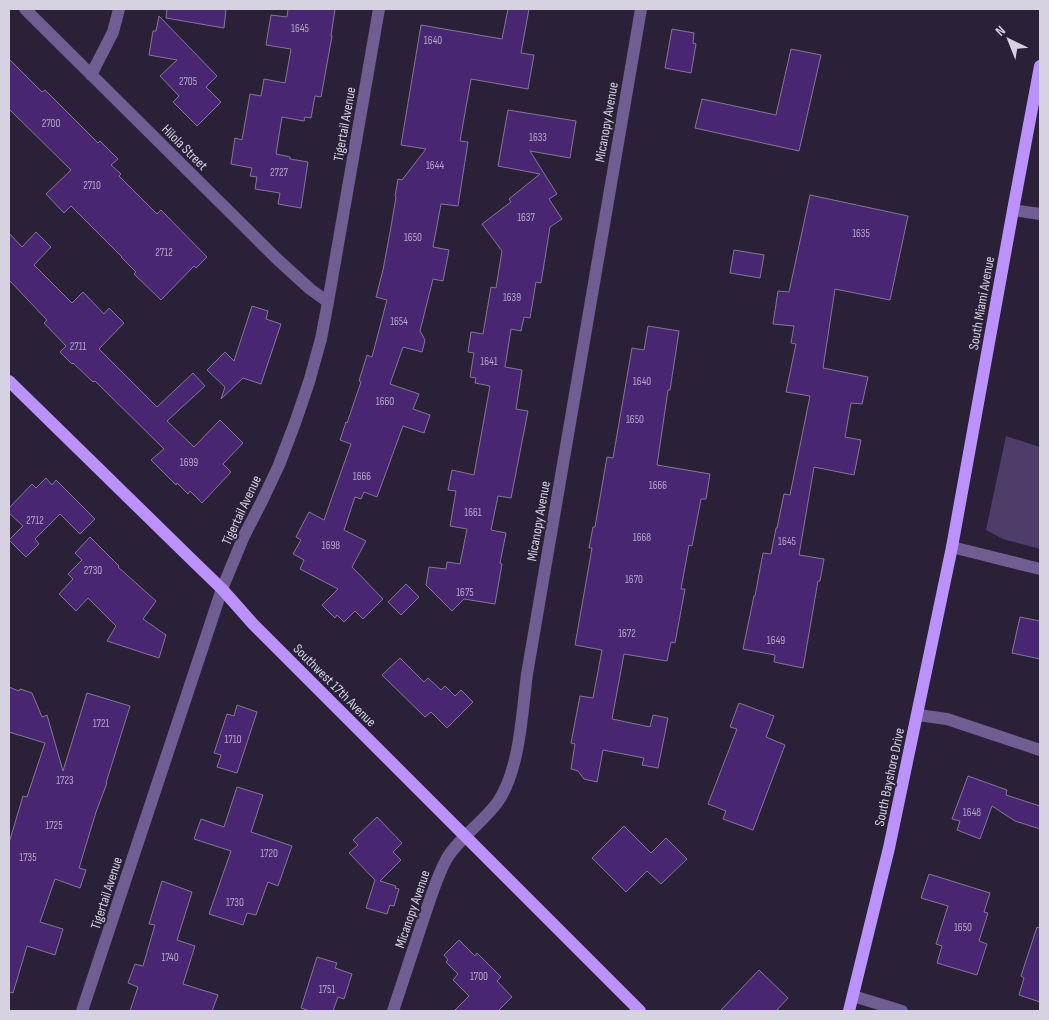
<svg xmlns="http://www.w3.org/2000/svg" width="1049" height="1020" font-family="'Sofia Sans Condensed',sans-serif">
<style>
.green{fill:#4e3c69}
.building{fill:#482671;stroke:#827895}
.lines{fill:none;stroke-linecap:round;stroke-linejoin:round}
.minor{stroke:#705d91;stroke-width:12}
.major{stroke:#bb91fc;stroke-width:12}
.labels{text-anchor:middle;stroke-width:4;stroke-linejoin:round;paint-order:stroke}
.number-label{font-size:11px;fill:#b3a7c6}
.street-label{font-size:14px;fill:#d7d2e2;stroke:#2a2139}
</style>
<rect width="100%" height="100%" fill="#2a2139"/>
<!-- green -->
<path class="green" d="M1006 436 1040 447V549L1003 539 986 530Z"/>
<!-- building -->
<path class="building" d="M167 9H226L224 28 166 18Z
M288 9H335L331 36H332L321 97 315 96 311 118 305 117 304 121 282 117 276 154 290 157V159L308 162 301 208 278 204 280 193 255 189 257 177 250 176 252 168 231 164 235 138 242 140 250 94 261 96 264 79 285 83 291 49 266 45 271 15 287 17Z
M508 9H529L521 53 534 55 528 89 471 79 460 141 468 142 458 206 441 204 433 247 449 250 443 281 433 279 420 331 425 340 422 352 403 347 390 384 419 394 413 409 430 415 424 433 403 426 377 497 364 492 361 499 355 497 344 530 366 541 352 567 383 599 363 619 355 611 344 622 337 615 335 618 322 605 338 589 300 569 304 560 293 554 301 540 296 537 309 512 324 520 351 444 340 440 346 422 347 423 361 382 359 381 367 355 372 357 387 300 376 297 383 270 391 227 396 197 395 196 398 179 402 180 426 149 401 145 421 25 502 39Z
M159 16 217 76 206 87 221 102 197 126 173 102 179 96 160 76 177 60 149 55 153 31H156Z
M672 29 694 33 693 43 696 44 691 73 665 68Z
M791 49 821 55 799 151 695 128 702 99 776 115Z
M9 59 42 92 45 90 98 143 100 141 118 159 111 165 121 174 119 176 157 214 161 210 207 257 196 268 194 266 161 300 134 274 136 272 121 257H122L71 206 64 213 46 194 71 170 9 109Z
M508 110 576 121 570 158 530 151 557 194 549 199 562 219 550 227 541 283 536 282 530 318 524 317 521 331 511 329 505 367 522 370 516 409 528 411 511 498 498 496 491 530 506 533 500 563 502 564 495 604 464 599 452 611 426 585 429 567 446 569 447 562 460 564 467 529 450 526 456 491 448 490 452 470 474 475 490 386 475 383 476 378 470 377 474 353 468 352 471 332 483 334 491 287 496 288 502 251 482 224 511 202 509 199 540 174 498 166Z
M810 195 908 216 890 300 835 289 823 368 868 377 862 404 851 403 845 437 861 440 854 475 814 467 799 555 824 559 820 581H818L803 668 774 662 775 655 743 649 754 596H755L763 553 771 554 776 528H777L784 494 790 495 810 396 786 392 796 344 791 343 794 326 773 324 778 291 789 292Z
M36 232 51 247 34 265 72 303 83 292 104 314 109 308 124 323 99 349 157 407 193 373 205 386 167 421 194 447 220 420 243 443 223 464 231 472 202 503 190 491 188 494 177 483 176 485 151 460 164 449 95 381 93 382 73 363 72 364 60 352 66 346 44 323 47 320 9 280V233L22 247Z
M734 250 764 255 760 278 730 273Z
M252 306 268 311 266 319 281 324 261 384 243 378 221 399 225 387 207 370 225 352 234 361Z
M648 326 679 331 670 390H668L657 465 710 474 706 499H701L692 546 689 545 681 589H685L675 643 671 642 667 661 624 654 612 719 650 727 653 715 668 718 658 768 642 765 644 758 603 750 597 782 584 779 578 771 571 769 575 744 571 743 580 696 593 698 602 650 575 645 592 548H589L593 527H595L607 457 613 458 632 348 644 350Z
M46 478 52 485 56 480 95 519 80 534 60 514 35 539 39 544 26 557 9 540 23 526 9 513V508L32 484 36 488Z
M90 537 119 566 118 567 156 601 143 619 166 635 159 658 107 641 116 626 88 598 76 611 59 594 73 579 68 574 82 560 75 553Z
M406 584 419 597 401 615 388 602Z
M1020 617 1040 621V659L1012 653Z
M400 658 424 682 428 678 441 690 445 686 455 696 461 690 473 702 447 728 431 712 425 717 382 675Z
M9 687 19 691 20 689 32 693 42 717 47 715 63 771 87 693 130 706 106 783H107L96 812 79 868 86 870 80 888 55 879 40 922 63 929 55 955 27 946 13 993 9 992V843L23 796 27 797 45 743 9 732Z
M739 703 774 716 766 737 785 745 753 830 723 819 726 811 708 804 737 729 730 727Z
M237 705 257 712 237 773 217 767 221 755 214 753 227 714 234 716Z
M968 776 1007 790 1006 795 1040 806V829L1015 821 992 806 980 839 957 830 960 821 952 819Z
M237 787 263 795 251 832 292 846 278 886 268 882 256 915 247 913 243 925 209 914 231 851 194 839 201 819 224 827Z
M377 817 402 843 393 852 401 860 380 881 396 886 395 888 399 889 394 906 390 905 387 914 366 908 375 880 349 853 358 845 353 840Z
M624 826 651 853 666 838 687 859 661 884 647 871 626 892 592 858Z
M929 874 990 893 984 912 988 913 979 941 987 944 977 975 937 963 942 946 936 944 948 906 921 898Z
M162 881 192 892 177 940 195 946 183 984 218 995 212 1011H130L138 987 128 983 135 964 143 966 155 925 149 924Z
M1037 927 1040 928V1002L1019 995 1024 978 1021 976Z
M459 940 475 956 477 953 501 977 497 981 512 997 498 1011H454L469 996 453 980 458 974 446 962 448 960 444 955Z
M317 957 337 963 335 968 352 974 344 999 338 997 333 1011H310L301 1008Z
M759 970 788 998 776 1011H720Z"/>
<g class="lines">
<!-- minor -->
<path class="minor" d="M25 9 276 258 310 289 328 302
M91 75 113 32 119 9
M1013 210 1040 214
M952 547 1040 569
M918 715 947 719 1040 750
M853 996 902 1011
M82 1011 222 589 244 536 263 499 279 465 295 423 309 382 321 339 328 302 379 9
M393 1011C403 981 413 951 423 920 430 900 436 879 446 860 457 840 483 822 497 803 520 771 522 712 527 674L641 9"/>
<!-- major -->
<path class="major" d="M9 381 189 557 222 589 253 624 640 1011
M849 1011 889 848 952 547 1013 210 1040 66"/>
</g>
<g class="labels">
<!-- number labels -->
<g class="number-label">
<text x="300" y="32">1645</text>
<text x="433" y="44">1640</text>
<text x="188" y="85">2705</text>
<text x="51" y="127">2700</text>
<text x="538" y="141">1633</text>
<text x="435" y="169">1644</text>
<text x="279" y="176">2727</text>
<text x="92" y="189">2710</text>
<text x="526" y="221">1637</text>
<text x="861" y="237">1635</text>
<text x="413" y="241">1650</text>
<text x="164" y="256">2712</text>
<text x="512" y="301">1639</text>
<text x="399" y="325">1654</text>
<text x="78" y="350">2711</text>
<text x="489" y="365">1641</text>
<text x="642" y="385">1640</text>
<text x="385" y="405">1660</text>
<text x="635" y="423">1650</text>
<text x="189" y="466">1699</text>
<text x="362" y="480">1666</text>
<text x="658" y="489">1666</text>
<text x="473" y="516">1661</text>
<text x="35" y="524">2712</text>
<text x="642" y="541">1668</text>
<text x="787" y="545">1645</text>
<text x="331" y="549">1698</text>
<text x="93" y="574">2730</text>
<text x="634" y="583">1670</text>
<text x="465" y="596">1675</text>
<text x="627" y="637">1672</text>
<text x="776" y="644">1649</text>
<text x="101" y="727">1721</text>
<text x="233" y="743">1710</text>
<text x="65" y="784">1723</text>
<text x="972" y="816">1648</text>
<text x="54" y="829">1725</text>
<text x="269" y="857">1720</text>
<text x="28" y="861">1735</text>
<text x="235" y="906">1730</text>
<text x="963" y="931">1650</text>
<text x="170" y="961">1740</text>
<text x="479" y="980">1700</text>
<text x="327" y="993">1751</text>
</g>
<!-- street labels -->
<g class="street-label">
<text transform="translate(606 122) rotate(-80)" y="5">Micanopy Avenue</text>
<text transform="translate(344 124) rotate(-80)" y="5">Tigertail Avenue</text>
<text transform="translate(185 147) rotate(45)" y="5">Hilola Street</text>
<text transform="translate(981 303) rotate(-80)" y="5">South Miami Avenue</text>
<text transform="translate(241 510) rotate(-65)" y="5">Tigertail Avenue</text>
<text transform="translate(538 521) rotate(-80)" y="5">Micanopy Avenue</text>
<text transform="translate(335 685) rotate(45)" y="5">Southwest 17th Avenue</text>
<text transform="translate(889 777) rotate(-78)" y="5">South Bayshore Drive</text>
<text transform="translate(106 893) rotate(-72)" y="5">Tigertail Avenue</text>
<text transform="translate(412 909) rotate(-71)" y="5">Micanopy Avenue</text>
</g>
</g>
<!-- border -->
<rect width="1049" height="1020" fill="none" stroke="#d7d2e2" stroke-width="20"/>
<!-- north arrow -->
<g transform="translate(1009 40) rotate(317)" stroke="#2a2139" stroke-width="4" paint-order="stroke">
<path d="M0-4L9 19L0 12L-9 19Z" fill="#d7d2e2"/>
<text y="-8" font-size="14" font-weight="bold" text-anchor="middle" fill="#d7d2e2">N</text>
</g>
</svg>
